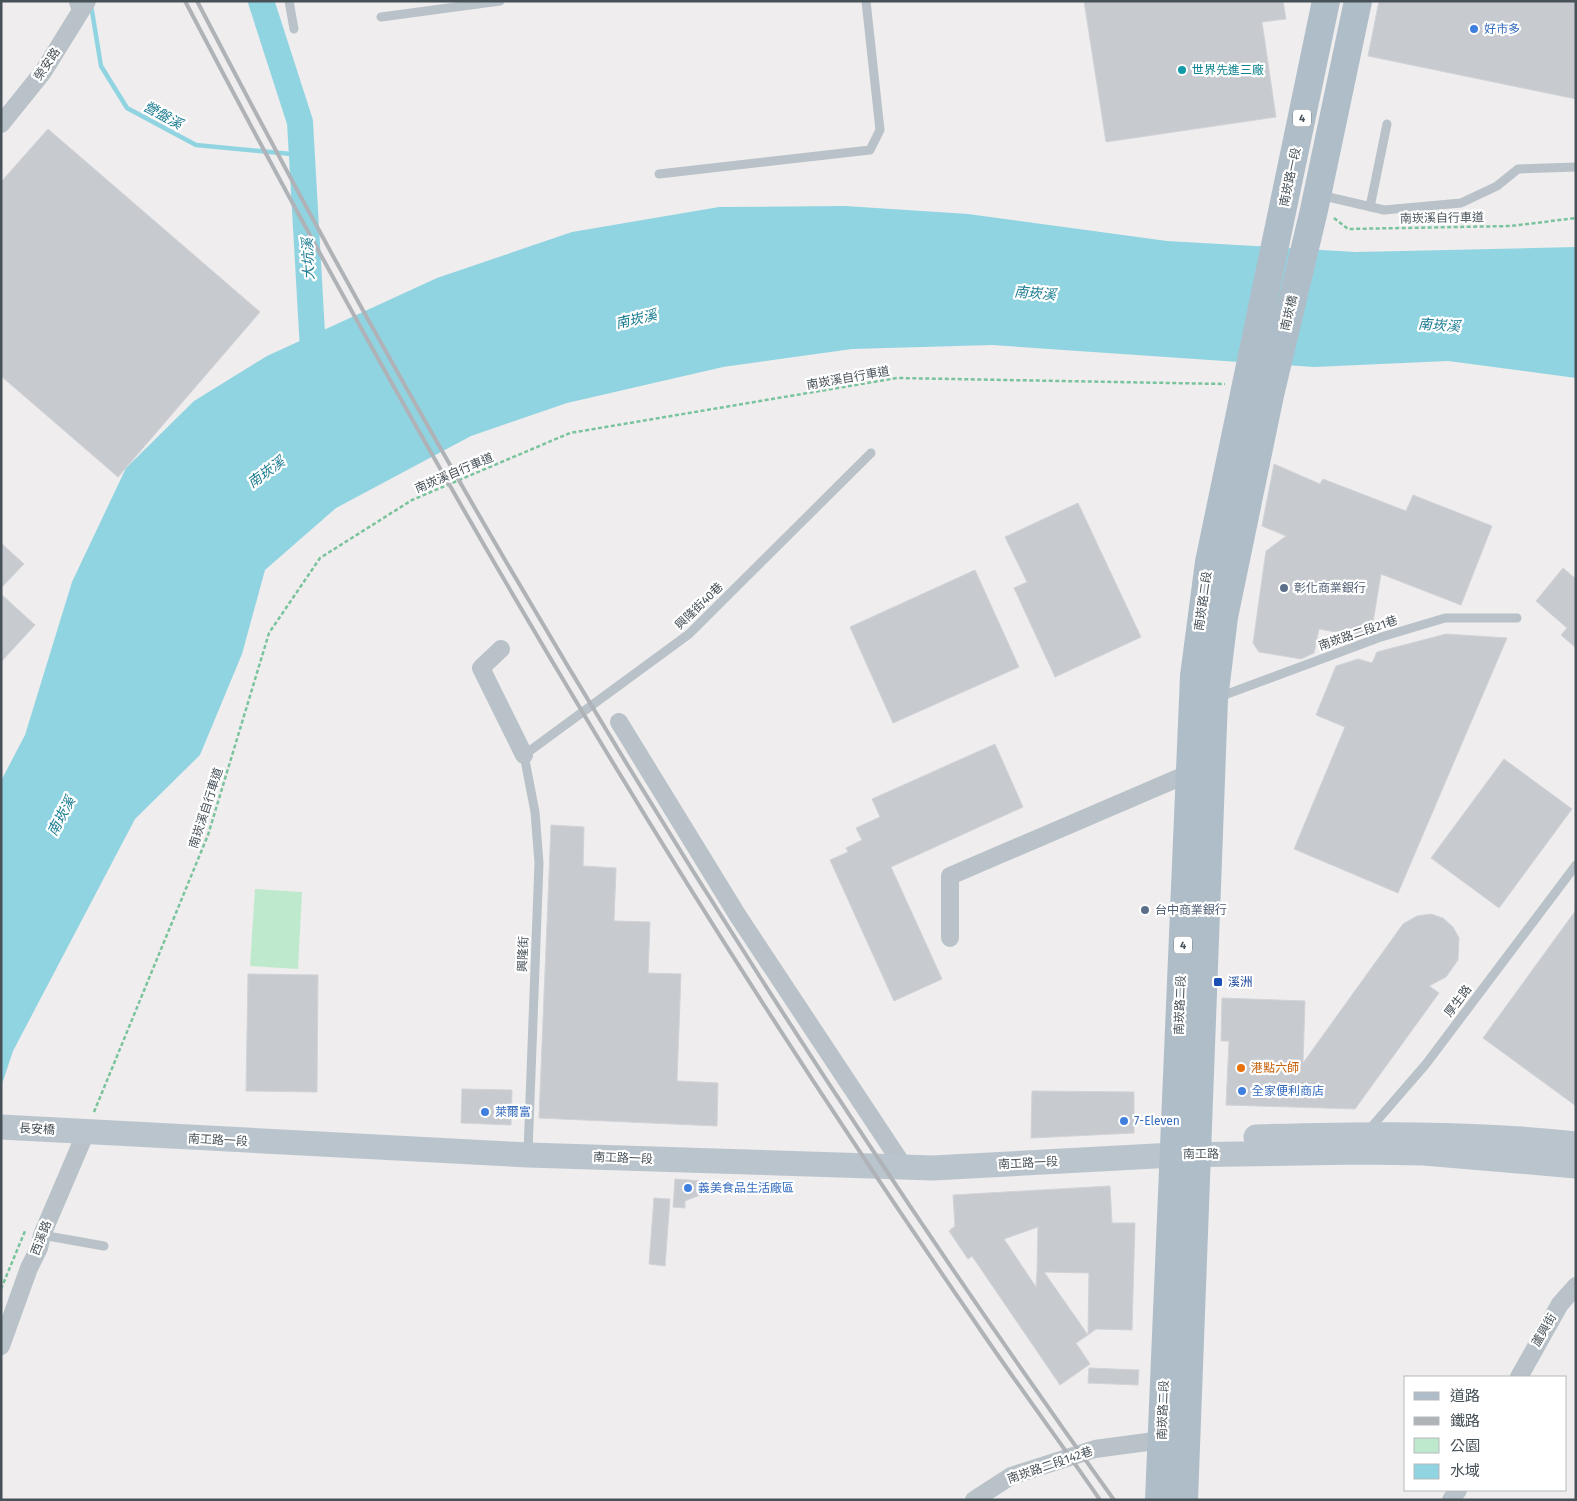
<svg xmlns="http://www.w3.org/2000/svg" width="1577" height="1501" font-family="'Fira Sans','Noto Sans TC',sans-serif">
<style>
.green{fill:#bfe9cd}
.water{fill:#90d4e2}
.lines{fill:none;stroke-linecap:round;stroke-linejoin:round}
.stream{stroke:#90d4e2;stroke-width:4.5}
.river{stroke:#90d4e2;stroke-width:26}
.building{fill:#c7cacf;stroke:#d1d3d8;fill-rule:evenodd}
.path{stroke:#7ac49d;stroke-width:2.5;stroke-dasharray:4 2.5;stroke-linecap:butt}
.lane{stroke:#b9c2c8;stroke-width:9}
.street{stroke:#b9c2c8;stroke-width:18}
.secondary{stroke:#bac4cd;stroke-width:25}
.primary{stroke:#afbdc9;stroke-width:28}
.rail{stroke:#afb2b6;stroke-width:4}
.shop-dot{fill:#3f7fe0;stroke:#fff;stroke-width:2}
.culture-dot{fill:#0f9aa8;stroke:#fff;stroke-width:2}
.service-dot{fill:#5c6f8a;stroke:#fff;stroke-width:2}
.transit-dot{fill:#1a4fb4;stroke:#fff;stroke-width:2}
.food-dot{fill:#e8710a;stroke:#fff;stroke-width:2}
.labels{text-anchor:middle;stroke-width:4.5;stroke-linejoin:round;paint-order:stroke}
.shield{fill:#fff;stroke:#7e858a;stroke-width:1}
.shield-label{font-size:11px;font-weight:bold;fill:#475158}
.shop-label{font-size:12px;fill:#366cbe;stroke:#fff;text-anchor:start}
.street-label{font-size:12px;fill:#475158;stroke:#fff}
.culture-label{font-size:12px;fill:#0d838f;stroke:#fff;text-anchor:start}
.service-label{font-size:12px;fill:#4e5e75;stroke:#fff;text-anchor:start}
.transit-label{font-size:12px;fill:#164399;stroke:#fff;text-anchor:start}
.food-label{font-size:12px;fill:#c56008;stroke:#fff;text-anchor:start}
.water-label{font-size:14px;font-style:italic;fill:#1a7c91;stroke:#fff}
</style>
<rect width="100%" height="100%" fill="#efeded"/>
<!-- green -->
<path class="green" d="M255 889 302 892 298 969 250 966Z"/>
<!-- water -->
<path class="water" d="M845 206 968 214 1167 241 1356 252 1576 247V378L1448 361 1314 367 992 345 852 349 723 367 567 403 471 436 336 508 265 570 242 654 200 755 135 819 13 1051 1 1087V781L25 735 72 582 126 468 194 401 267 356 437 278 572 232 719 207Z"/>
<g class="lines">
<!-- stream -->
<path class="stream" d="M91 5 101 66 127 108 196 145 302 155"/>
<!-- river -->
<path class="river" d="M261 1 300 122 314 368 313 371"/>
</g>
<!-- building -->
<path class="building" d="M1084 1H1283L1286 19 1262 22 1276 117 1106 142Z
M1379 1H1576V99L1368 56Z
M48 129 260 312 118 477 1 376V182Z
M1274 464 1320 484 1323 479 1406 511 1413 495 1492 526 1461 605 1381 574 1371 634 1363 637 1319 629 1314 653 1301 659 1259 652 1253 643 1266 551 1286 536 1262 526Z
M1078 503 1141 637 1055 677 1014 588 1027 582 1005 537Z
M1 543 24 564 1 588Z
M1563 568 1576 579V648L1561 635 1567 628 1536 601Z
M975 570 1019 667 893 723 850 627Z
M1 594 35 625 1 662Z
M1446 634 1507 638 1398 893 1294 849 1345 727 1316 715 1336 666 1358 659 1372 663 1377 652Z
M995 744 1023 807 891 867 942 979 894 1001 830 860 848 852 846 848 862 840 856 828 880 817 872 799Z
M1504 759 1572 809 1499 908 1431 858Z
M551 825 584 827 583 866 616 868 614 921 650 922 648 973 681 974 677 1081 718 1083 717 1126 539 1118Z
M1576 910V1106L1483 1038Z
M1431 914 1443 918 1453 927 1459 938 1458 960 1446 977 1429 986 1439 993 1355 1109 1226 1105 1229 1041H1221L1222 998 1305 1001 1303 1063 1403 924 1417 916Z
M248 974 318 975 317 1092 246 1091Z
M462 1089 512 1090 511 1125 461 1123Z
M1032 1091 1134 1092V1133L1031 1138Z
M675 1179 730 1183 685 1201V1208L673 1207Z
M1110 1186 1112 1223H1135L1132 1330 1096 1329 1088 1335 1089 1273 1044 1272 1088 1335 1076 1343 1090 1364 1060 1385 972 1256 968 1259 949 1231 955 1226 953 1195ZM1038 1227 1037 1271 1036 1287 1004 1239Z
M654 1198 670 1199 665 1266 649 1264Z
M1089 1368 1139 1370 1138 1385 1088 1383Z"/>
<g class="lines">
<!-- path -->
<path class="path" d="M1334 218 1348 229 1511 226 1576 218
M94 1112 208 835 269 633 320 558 412 500 570 433 897 378 1225 384
M1 1289 25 1231"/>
<!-- lane -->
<path class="lane" d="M73 1 78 15
M289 1 294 29
M381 17 500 1
M659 174 870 150 880 130 866 1
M1320 195 1384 210 1461 203 1497 186 1518 169 1576 167
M1370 207 1387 124
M1219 697 1378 638 1445 618H1517
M1368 1131 1426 1064 1576 865
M528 1152 539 863 535 812 524 755 689 634 871 453
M42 1235 104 1246"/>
<!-- street -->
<path class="street" d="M1 124 43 72 87 1
M501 649 481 668 524 755
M619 722 738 916 904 1167
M950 938V876L1190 773
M1 1346 29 1268 39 1248 42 1235 86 1132
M1519 1377 1560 1304 1576 1286
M974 1500 1011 1476 1095 1449 1162 1440
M1451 1500 1458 1490"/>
<!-- secondary -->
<path class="secondary" d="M1 1127 528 1155 933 1168 1174 1155 1362 1152 1424 1153 1576 1166
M1256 1137C1362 1134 1470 1132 1576 1144"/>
<!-- primary -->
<path class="primary" d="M1159 1500 1194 676 1209 562 1326 1
M1184 1500 1214 699 1224 617 1270 395 1314 210 1358 1"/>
<!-- rail -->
<path class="rail" d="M185 1C312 244 445 483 586 718 708 922 838 1123 973 1319 1014 1380 1058 1439 1100 1500
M197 1C467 521 772 1023 1114 1500"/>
</g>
<!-- markers -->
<g class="shop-dot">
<circle cx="1474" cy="29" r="5"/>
<circle cx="1242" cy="1091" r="5"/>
<circle cx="485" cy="1112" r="5"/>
<circle cx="1124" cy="1121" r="5"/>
<circle cx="688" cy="1188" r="5"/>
</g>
<circle class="culture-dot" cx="1182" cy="70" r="5"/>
<g class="service-dot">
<circle cx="1284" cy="588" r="5"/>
<circle cx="1145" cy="910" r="5"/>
</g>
<rect class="transit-dot" x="1213" y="977" width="10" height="10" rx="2.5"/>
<circle class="food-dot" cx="1241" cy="1068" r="5"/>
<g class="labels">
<!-- shield labels -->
<g class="shield">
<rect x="1293" y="109.5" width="18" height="17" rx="4"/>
<rect x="1174" y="936.5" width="18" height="17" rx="4"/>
</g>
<g class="shield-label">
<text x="1302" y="122">4</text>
<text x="1183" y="949">4</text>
</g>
<!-- shop labels -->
<g class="shop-label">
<text x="1484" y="33">好市多</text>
<text x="1252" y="1095">全家便利商店</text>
<text x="495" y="1116">萊爾富</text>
<text x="1134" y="1125">7-Eleven</text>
<text x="698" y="1192">義美食品生活廠區</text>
</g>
<!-- street labels -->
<g class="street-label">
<text transform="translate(47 64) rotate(-56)" y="4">榮安路</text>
<text transform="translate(1290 177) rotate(-78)" y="4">南崁路一段</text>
<text transform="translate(1442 218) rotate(-1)" y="4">南崁溪自行車道</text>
<text transform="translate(1289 313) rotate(-77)" y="4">南崁橋</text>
<text transform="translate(848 378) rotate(-10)" y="4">南崁溪自行車道</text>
<text transform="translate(454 473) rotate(-23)" y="4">南崁溪自行車道</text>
<text transform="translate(1203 601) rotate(-82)" y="4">南崁路二段</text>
<text transform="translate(699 606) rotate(-44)" y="4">興隆街40巷</text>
<text transform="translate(1358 633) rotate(-19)" y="4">南崁路二段21巷</text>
<text transform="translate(206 808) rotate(-72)" y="4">南崁溪自行車道</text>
<text transform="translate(523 954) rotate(-88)" y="4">興隆街</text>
<text transform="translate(1458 1001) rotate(-53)" y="4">厚生路</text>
<text transform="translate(1180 1005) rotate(-88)" y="4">南崁路二段</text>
<text transform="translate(37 1129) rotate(3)" y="4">長安橋</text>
<text transform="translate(218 1140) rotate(3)" y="4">南工路一段</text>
<text transform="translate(1201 1154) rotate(-1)" y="4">南工路</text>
<text transform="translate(623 1158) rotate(2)" y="4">南工路一段</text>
<text transform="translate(1028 1163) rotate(-3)" y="4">南工路一段</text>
<text transform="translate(41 1238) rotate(-69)" y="4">西溪路</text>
<text transform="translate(1544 1330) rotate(-60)" y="4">蘆興街</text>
<text transform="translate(1163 1410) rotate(-88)" y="4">南崁路二段</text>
<text transform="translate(1050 1465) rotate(-19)" y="4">南崁路二段142巷</text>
</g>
<!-- culture labels -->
<g class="culture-label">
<text x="1192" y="74">世界先進三廠</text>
</g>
<!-- service labels -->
<g class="service-label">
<text x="1294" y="592">彰化商業銀行</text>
<text x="1155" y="914">台中商業銀行</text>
</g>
<!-- transit labels -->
<g class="transit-label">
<text x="1228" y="986">溪洲</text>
</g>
<!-- food labels -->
<g class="food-label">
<text x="1251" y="1072">港點六師</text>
</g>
<!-- water labels -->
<g class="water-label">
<text transform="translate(163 115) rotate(29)" y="5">營盤溪</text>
<text transform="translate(308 259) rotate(-93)" y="5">大坑溪</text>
<text transform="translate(1035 293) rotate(5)" y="5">南崁溪</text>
<text transform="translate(636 319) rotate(-13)" y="5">南崁溪</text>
<text transform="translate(1439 325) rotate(4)" y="5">南崁溪</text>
<text transform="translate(266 472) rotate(-36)" y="5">南崁溪</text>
<text transform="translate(61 816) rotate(-62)" y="5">南崁溪</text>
</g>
</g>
<!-- border -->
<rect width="1577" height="1501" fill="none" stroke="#475158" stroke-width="5"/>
<!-- legend -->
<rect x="1404" y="1376" width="162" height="115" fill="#ffffff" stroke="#b5b9bc"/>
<rect x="1414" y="1392" width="25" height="8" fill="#afbdc9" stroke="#b5b9bc"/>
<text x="1450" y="1401" font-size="15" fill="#475158">道路</text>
<rect x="1414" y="1417" width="25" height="8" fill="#afb2b6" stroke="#b5b9bc"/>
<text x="1450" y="1426" font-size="15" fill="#475158">鐵路</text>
<rect x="1414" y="1438" width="25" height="15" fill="#bfe9cd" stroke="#b5b9bc"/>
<text x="1450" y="1451" font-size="15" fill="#475158">公園</text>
<rect x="1414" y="1464" width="25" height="15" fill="#90d4e2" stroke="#b5b9bc"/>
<text x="1450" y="1476" font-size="15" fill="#475158">水域</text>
</svg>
